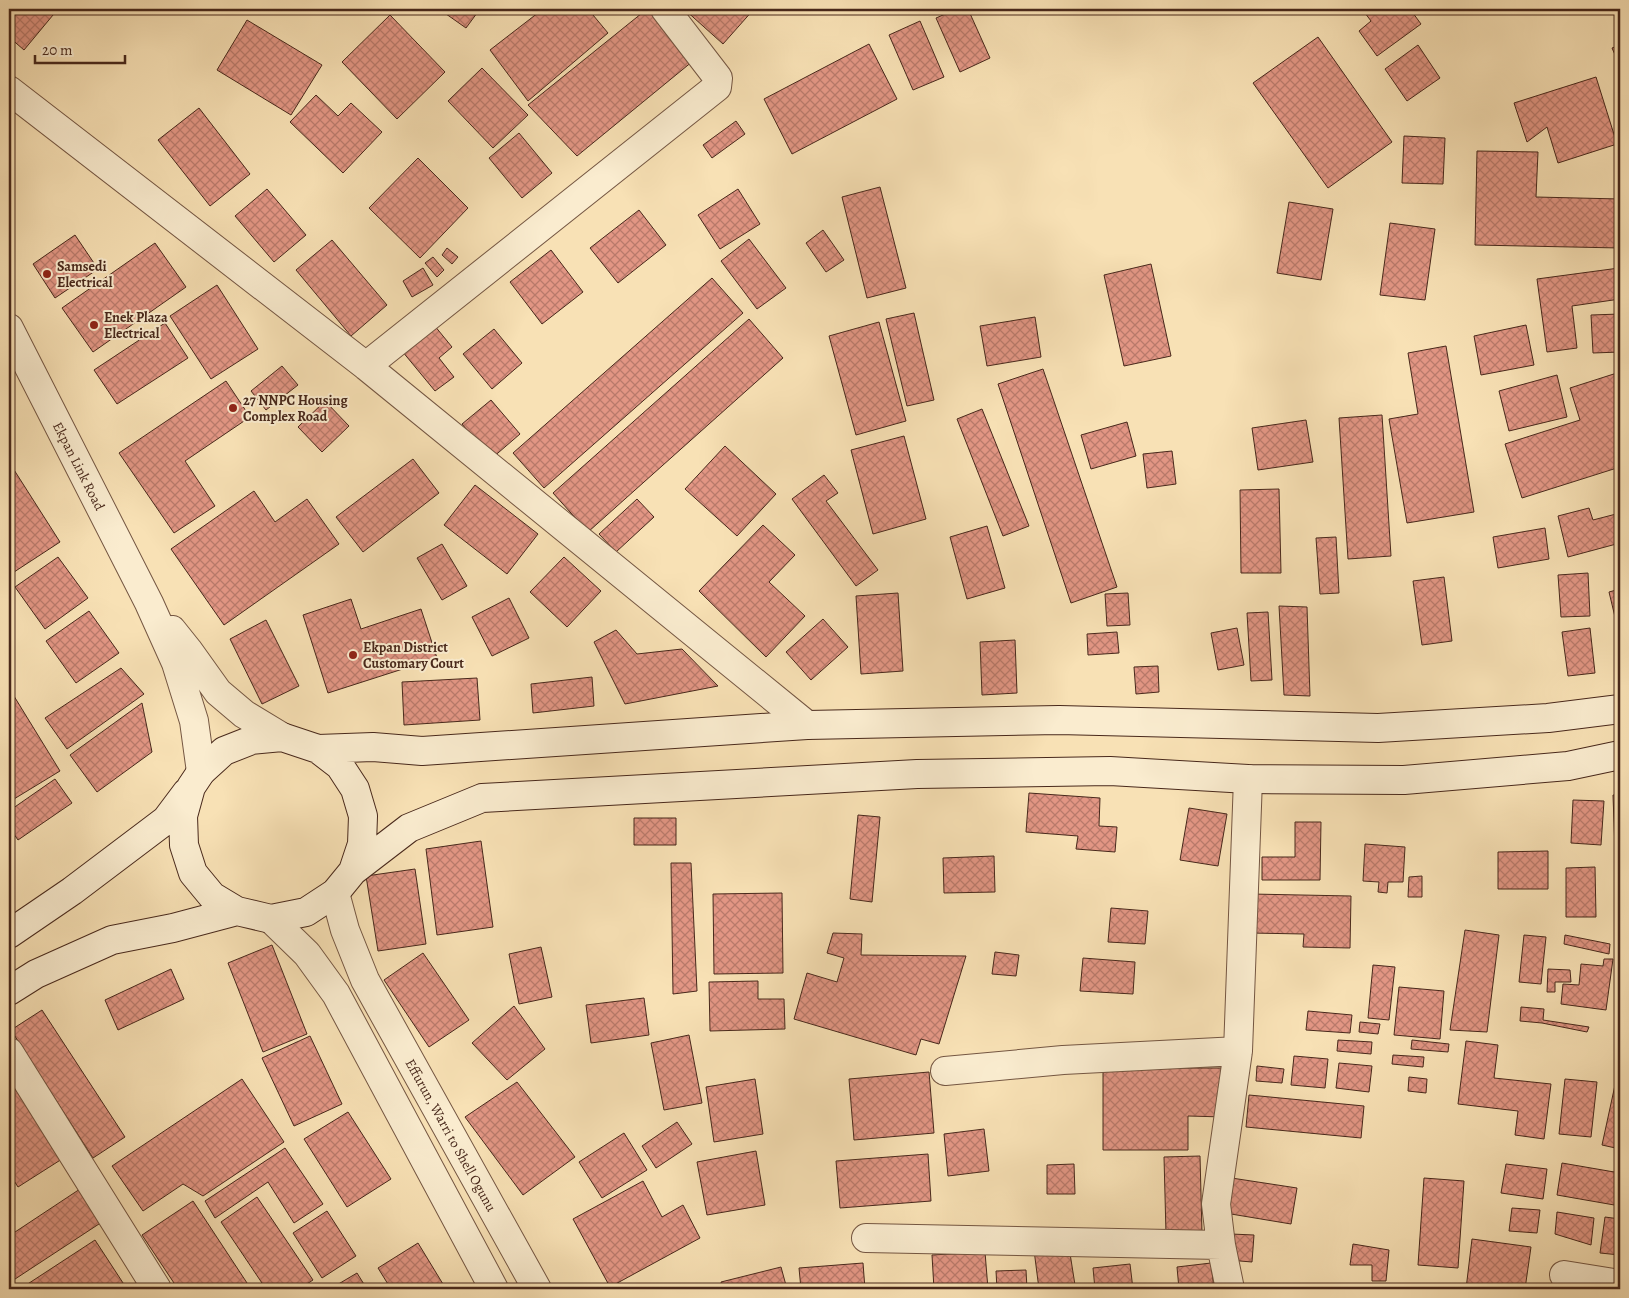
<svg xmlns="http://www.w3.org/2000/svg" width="1629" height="1298" font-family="Alegreya,serif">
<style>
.building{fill:url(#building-cross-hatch);stroke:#48281b}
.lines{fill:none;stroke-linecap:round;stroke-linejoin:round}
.minor-casing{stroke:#745642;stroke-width:30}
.tertiary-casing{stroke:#745642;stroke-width:30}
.secondary-casing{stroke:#48281b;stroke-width:30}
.minor{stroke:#faeccf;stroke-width:28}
.tertiary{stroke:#faeccf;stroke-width:28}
.secondary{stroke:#faeccf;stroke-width:28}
.poi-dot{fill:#8f2418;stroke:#faeccf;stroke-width:2}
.labels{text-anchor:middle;stroke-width:4;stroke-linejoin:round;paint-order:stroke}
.poi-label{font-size:14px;font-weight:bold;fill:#48281b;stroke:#faeccf;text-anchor:start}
.street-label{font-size:14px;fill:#48281b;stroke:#faeccf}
</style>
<defs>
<pattern id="building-cross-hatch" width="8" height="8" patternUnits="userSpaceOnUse" patternTransform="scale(1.25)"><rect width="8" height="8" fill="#e29684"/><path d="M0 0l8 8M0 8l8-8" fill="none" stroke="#b97a6b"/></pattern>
</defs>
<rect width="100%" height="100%" fill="#f8e1b5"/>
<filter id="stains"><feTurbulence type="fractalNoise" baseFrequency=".004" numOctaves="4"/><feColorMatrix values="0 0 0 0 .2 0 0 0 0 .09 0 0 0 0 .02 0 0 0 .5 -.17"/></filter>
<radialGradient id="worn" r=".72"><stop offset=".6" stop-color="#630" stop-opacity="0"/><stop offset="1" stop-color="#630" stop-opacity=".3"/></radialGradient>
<!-- building -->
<path class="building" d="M9 9H58L24 50 9 37Z
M439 9H480L466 28Z
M543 9H588L608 33 528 101 490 50Z
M647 9 693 61 577 156 528 105Z
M684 9H754L723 44Z
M957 9H968L990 58 960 72 936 18Z
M1362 9H1410L1421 24 1377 56 1359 31 1371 21Z
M390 15 445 72 397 119 342 62Z
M247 20 322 65 291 115 217 70Z
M920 21 944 77 913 90 889 35Z
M1318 37 1392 142 1328 188 1253 83Z
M869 44 897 99 792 154 764 99Z
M1418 45 1440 78 1407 101 1385 69Z
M1620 45V66L1612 48Z
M482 68 528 115 493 148 448 101Z
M1596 77 1617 144 1558 163 1547 127 1527 142 1514 103Z
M316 95 338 116 351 103 382 132 343 173 290 122Z
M199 108 250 174 210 206 158 140Z
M736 121 745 134 712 158 703 145Z
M519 133 552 173 522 198 489 158Z
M1404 136 1445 138 1443 184 1402 183Z
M1477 151 1538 152 1536 197 1620 199V248L1475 245Z
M418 158 468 208 420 258 369 208Z
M880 187 906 288 867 298 842 197Z
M267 189 306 235 274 262 235 216Z
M738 189 760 224 720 249 698 215Z
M1289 202 1333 209 1321 280 1277 273Z
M639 210 666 245 618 283 590 248Z
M1390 223 1435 229 1425 300 1380 295Z
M823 230 844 260 826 272 806 243Z
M75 235 98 269 55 298 33 264Z
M749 239 786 288 757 309 721 261Z
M332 240 387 305 351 336 296 270Z
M155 243 186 287 93 352 62 308Z
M447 248 458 257 452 264 442 255Z
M551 250 583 292 542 324 510 282Z
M433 257 444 270 437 277 425 263Z
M1151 264 1171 356 1124 366 1104 275Z
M423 268 433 285 412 297 403 281Z
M1619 268 1620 299 1572 306 1577 348 1547 352 1537 279Z
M712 278 743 313 544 488 513 453Z
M217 285 258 349 211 379 170 316Z
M914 313 934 400 907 406 886 319Z
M1620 314V352L1593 353 1591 315Z
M1035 317 1041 357 987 366 980 326Z
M749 319 783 358 588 532 553 493Z
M879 322 906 421 856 435 829 336Z
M165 323 188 358 117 404 94 370Z
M434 325 452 347 439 358 454 377 435 391 402 351Z
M1526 325 1534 365 1481 375 1474 336Z
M494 329 522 363 492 389 463 354Z
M1446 346 1474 512 1407 523 1389 419 1418 414 1408 353Z
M282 366 298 385 266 410 251 391Z
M1043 369 1117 587 1071 603 998 384Z
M1620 372V467L1522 498 1505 444 1580 420 1570 388Z
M1557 375 1567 417 1509 431 1499 391Z
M226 381 250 417 185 461 215 506 174 533 119 453Z
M491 400 520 434 491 459 462 424Z
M325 401 349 426 322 452 298 427Z
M982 409 1029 526 1003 536 957 419Z
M1382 415 1391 556 1348 559 1339 418Z
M1306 420 1313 462 1258 470 1252 428Z
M1127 422 1136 456 1091 469 1081 435Z
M904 436 926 519 873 534 851 450Z
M725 446 776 494 737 536 685 489Z
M1172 451 1176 484 1147 488 1143 454Z
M413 459 439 493 363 552 336 517Z
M9 462 60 542 11 574 9 571Z
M824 475 838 493 826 501 878 570 856 586 792 499Z
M475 485 538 534 507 574 444 525Z
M1279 489 1281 573H1241L1240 490Z
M254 491 275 522 307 499 339 544 224 625 171 549Z
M637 499 654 517 616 552 599 534Z
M1589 508 1593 520 1620 513V543L1568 557 1558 516Z
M763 525 795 555 769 582 805 616 766 657 699 591Z
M987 526 1005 588 967 599 950 537Z
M1545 528 1549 559 1498 568 1493 537Z
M1336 537 1339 593 1320 594 1316 538Z
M442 544 467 586 442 600 417 558Z
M58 557 88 598 45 629 15 587Z
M564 557 601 591 567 627 530 592Z
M1588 573 1590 616 1561 617 1558 575Z
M1444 577 1452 641 1422 645 1413 581Z
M1620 589V615L1615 617 1609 592Z
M898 593 903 671 861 674 856 596Z
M1128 593 1130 625 1107 626 1105 594Z
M509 598 529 638 492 656 472 617Z
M351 599 361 629 421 609 437 658 328 693 303 615Z
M1279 606 1307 607 1310 696 1284 695Z
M89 611 119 653 76 683 46 641Z
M1268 612 1272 680 1251 681 1247 613Z
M823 619 848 647 811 680 786 652Z
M266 620 299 686 262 704 230 639Z
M1237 628 1244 665 1218 670 1211 633Z
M1590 628 1595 673 1568 676 1562 632Z
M616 630 637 654 682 649 718 686 625 704 594 642Z
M1117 632 1119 653 1088 655 1087 634Z
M1015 640 1017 693 982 695 980 642Z
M1158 666 1159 692 1136 694 1134 667Z
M121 668 144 694 67 749 45 718Z
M592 677 594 706 533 713 531 684Z
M477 678 480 720 404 725 402 682Z
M9 688 60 771 9 802Z
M142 703 152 752 97 792 70 755Z
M55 779 72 803 18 840 9 827V811Z
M1029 793 1100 798 1099 826 1117 827 1115 852 1076 849 1078 836 1026 832Z
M1613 795H1620V850H1615Z
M1573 800 1604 801 1601 845 1571 843Z
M1189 808 1227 814 1218 866 1180 860Z
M858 815 880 817 872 902 850 899Z
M634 818H676V845H634Z
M1295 822H1321L1320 880H1262V857H1295Z
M481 841 493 927 437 935 426 849Z
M1365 844 1405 847 1403 882H1388L1387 893 1378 892 1379 882 1363 881Z
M1548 851V889H1498V852Z
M994 856 995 892 944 893 943 858Z
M671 863H691L697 991 673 994Z
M1595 867 1596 917H1566V868Z
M415 869 426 944 378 951 366 876Z
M1422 876V897H1408L1409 877Z
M782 893 783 973 714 974 713 894Z
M1251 894 1351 896 1350 948 1303 947 1304 934 1250 933Z
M1111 908 1148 911 1145 944 1108 942Z
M1465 930 1499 935 1487 1032 1450 1030Z
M833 933 862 934 861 955 966 956 939 1044 921 1039 916 1055 794 1019 807 973 837 982 844 958 827 953Z
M1524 935 1546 937 1541 984 1519 982Z
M1565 935 1610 944 1609 954 1564 944Z
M272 945 307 1034 263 1052 228 963Z
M541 947 552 997 519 1004 509 954Z
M995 952 1019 955 1016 976 992 974Z
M423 953 469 1020 429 1047 384 980Z
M1083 958 1135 962 1133 994 1080 991Z
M1604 959H1613L1606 1010 1561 1004 1563 984 1579 985 1581 964 1603 966Z
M1373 965 1395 967 1389 1020 1368 1018Z
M171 969 184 999 118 1030 105 1000Z
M1548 969 1570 970 1571 982H1555V992H1547Z
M758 981V999H784L785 1029 710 1031 709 982Z
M1399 987 1444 991 1440 1039 1394 1035Z
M644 998 649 1035 591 1043 586 1005Z
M514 1006 545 1049 507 1080 472 1043Z
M1521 1007 1544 1009 1543 1020 1589 1027 1587 1032 1542 1023 1520 1021Z
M42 1010 125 1137 93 1158 11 1030Z
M1308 1011 1352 1015 1350 1033 1306 1030Z
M1360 1022 1380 1024 1378 1034 1359 1032Z
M689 1035 702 1103 664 1110 651 1043Z
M310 1036 342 1104 294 1126 262 1058Z
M1338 1040 1372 1042 1371 1054 1337 1051Z
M1412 1040 1449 1044 1448 1052 1411 1049Z
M1466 1041 1498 1045 1494 1078 1551 1084 1544 1139 1515 1135 1518 1111 1458 1104Z
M1393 1055 1424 1057 1423 1067 1392 1064Z
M1294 1056 1328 1059 1325 1088 1291 1085Z
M1339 1063 1372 1066 1369 1092 1336 1088Z
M1257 1066 1284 1069 1282 1083 1256 1081Z
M1103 1068H1223L1224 1117 1188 1116V1150H1103Z
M929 1072 934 1133 854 1140 849 1079Z
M9 1074 62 1159 18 1187 9 1173Z
M1409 1077 1427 1079 1426 1093 1408 1091Z
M242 1079 284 1142 203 1196 183 1184 143 1211 112 1166Z
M755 1079 763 1134 714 1142 706 1087Z
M1565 1079 1597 1082 1591 1137 1559 1134Z
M517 1082 575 1157 523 1195 465 1117Z
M1615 1085 1620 1086V1149L1602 1145Z
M1249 1095 1364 1106 1361 1138 1246 1127Z
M348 1112 391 1179 347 1207 304 1139Z
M677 1122 692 1144 656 1168 642 1146Z
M984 1129 989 1171 948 1176 944 1134Z
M624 1133 647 1170 602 1198 579 1162Z
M285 1148 323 1204 294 1223 268 1182 215 1218 205 1201Z
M756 1151 765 1205 707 1215 697 1162Z
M928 1154 931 1201 840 1208 836 1161Z
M1200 1156 1202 1233 1166 1234 1164 1157Z
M1562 1163 1620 1173V1206L1557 1195Z
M1074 1164 1075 1194H1047V1165Z
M1506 1164 1547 1169 1543 1199 1501 1193Z
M1225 1177 1297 1188 1291 1224 1219 1212Z
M1424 1178 1464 1181 1458 1268 1418 1265Z
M643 1181 662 1217 683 1205 700 1238 610 1287 573 1219Z
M80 1189 102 1222 9 1283V1236Z
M257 1197 313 1280 299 1289H266L221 1222Z
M193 1201 251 1289H178L142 1235Z
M1512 1208 1540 1210 1537 1233 1509 1231Z
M327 1211 356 1256 322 1278 293 1233Z
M1557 1212 1594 1218 1591 1245 1555 1234Z
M1605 1217 1620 1219V1255L1600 1253Z
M1231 1234 1254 1235 1252 1262 1228 1260Z
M1472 1239 1531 1247 1525 1289H1466Z
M95 1240 127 1289H20Z
M418 1243 446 1289H391L378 1268Z
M1353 1244 1389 1250 1386 1281H1372V1265H1350Z
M1069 1247 1075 1285 1039 1289 1034 1250Z
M985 1252 988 1289H934L932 1255Z
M863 1263 865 1289H801L799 1268Z
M1211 1263 1214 1289H1179L1177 1267Z
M1130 1264 1133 1289H1095L1093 1268Z
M781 1267 787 1289H723L721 1282Z
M1026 1270 1027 1289H997L996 1271Z
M357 1273 367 1289H330Z
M1339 1286 1381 1287V1289H1339Z"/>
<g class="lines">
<!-- minor casing -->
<g class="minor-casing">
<path id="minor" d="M9 90 366 366 807 725
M366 366 717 87 718 78 665 9
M9 1052 157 1289
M945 1071 1063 1060 1238 1051
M866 1238 1221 1245
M1564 1275 1620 1284
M1230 1289 1221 1245 1216 1204 1238 1051 1248 779"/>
</g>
<!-- tertiary casing -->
<g class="tertiary-casing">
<path id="tertiary" d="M9 328 149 603 176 663 194 721 201 772
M172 630 188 650 218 692 244 714 282 737
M335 893 345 930 365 980 537 1289
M271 919 307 954 336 994 494 1289"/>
</g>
<!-- secondary casing -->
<g class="secondary-casing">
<path id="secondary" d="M318 749 373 747 422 751 807 725 1059 720 1378 728 1548 718 1620 709
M353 871 362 844 363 816 355 789 340 766 318 749 282 737 252 740 224 751 201 772 191 787 183 816 184 845 193 873 212 896 237 911 271 919 306 912 335 893 353 871 409 828 482 798 917 774 1110 771 1248 779 1404 780 1568 766 1620 755
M9 934 72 891 166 820 187 792
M9 991 36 974 112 940 173 928 237 911"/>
</g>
<!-- minor -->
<use href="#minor" class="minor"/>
<!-- tertiary -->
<use href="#tertiary" class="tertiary"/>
<!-- secondary -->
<use href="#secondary" class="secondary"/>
</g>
<!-- markers -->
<g class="poi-dot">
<circle cx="47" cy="274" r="5"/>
<circle cx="94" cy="325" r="5"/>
<circle cx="233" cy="408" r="5"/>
<circle cx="353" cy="655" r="5"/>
</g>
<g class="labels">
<!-- poi labels -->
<g class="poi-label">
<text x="57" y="271">Samsedi<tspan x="57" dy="16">Electrical</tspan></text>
<text x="104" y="322">Enek Plaza<tspan x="104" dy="16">Electrical</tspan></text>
<text x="243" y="405">27 NNPC Housing<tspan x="243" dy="16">Complex Road</tspan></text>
<text x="363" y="652">Ekpan District<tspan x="363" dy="16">Customary Court</tspan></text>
</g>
<!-- street labels -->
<g class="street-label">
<text transform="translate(79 466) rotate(63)" y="5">Ekpan Link Road</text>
<text transform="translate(451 1135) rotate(61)" y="5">Effurun, Warri to Shell Ogunu</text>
</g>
</g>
<!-- margin -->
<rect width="1629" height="1298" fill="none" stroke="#f8e1b5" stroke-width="30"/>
<rect x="10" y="10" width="1609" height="1278" fill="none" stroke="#48281b" stroke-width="2.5"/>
<rect x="15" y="15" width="1599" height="1268" fill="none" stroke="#48281b"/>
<!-- scale -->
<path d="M35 55v8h90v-8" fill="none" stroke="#48281b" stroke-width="2.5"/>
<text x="42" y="55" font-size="15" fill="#48281b" stroke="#faeccf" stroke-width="4" paint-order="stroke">20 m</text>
<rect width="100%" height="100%" filter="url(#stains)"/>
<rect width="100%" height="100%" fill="url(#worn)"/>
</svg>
